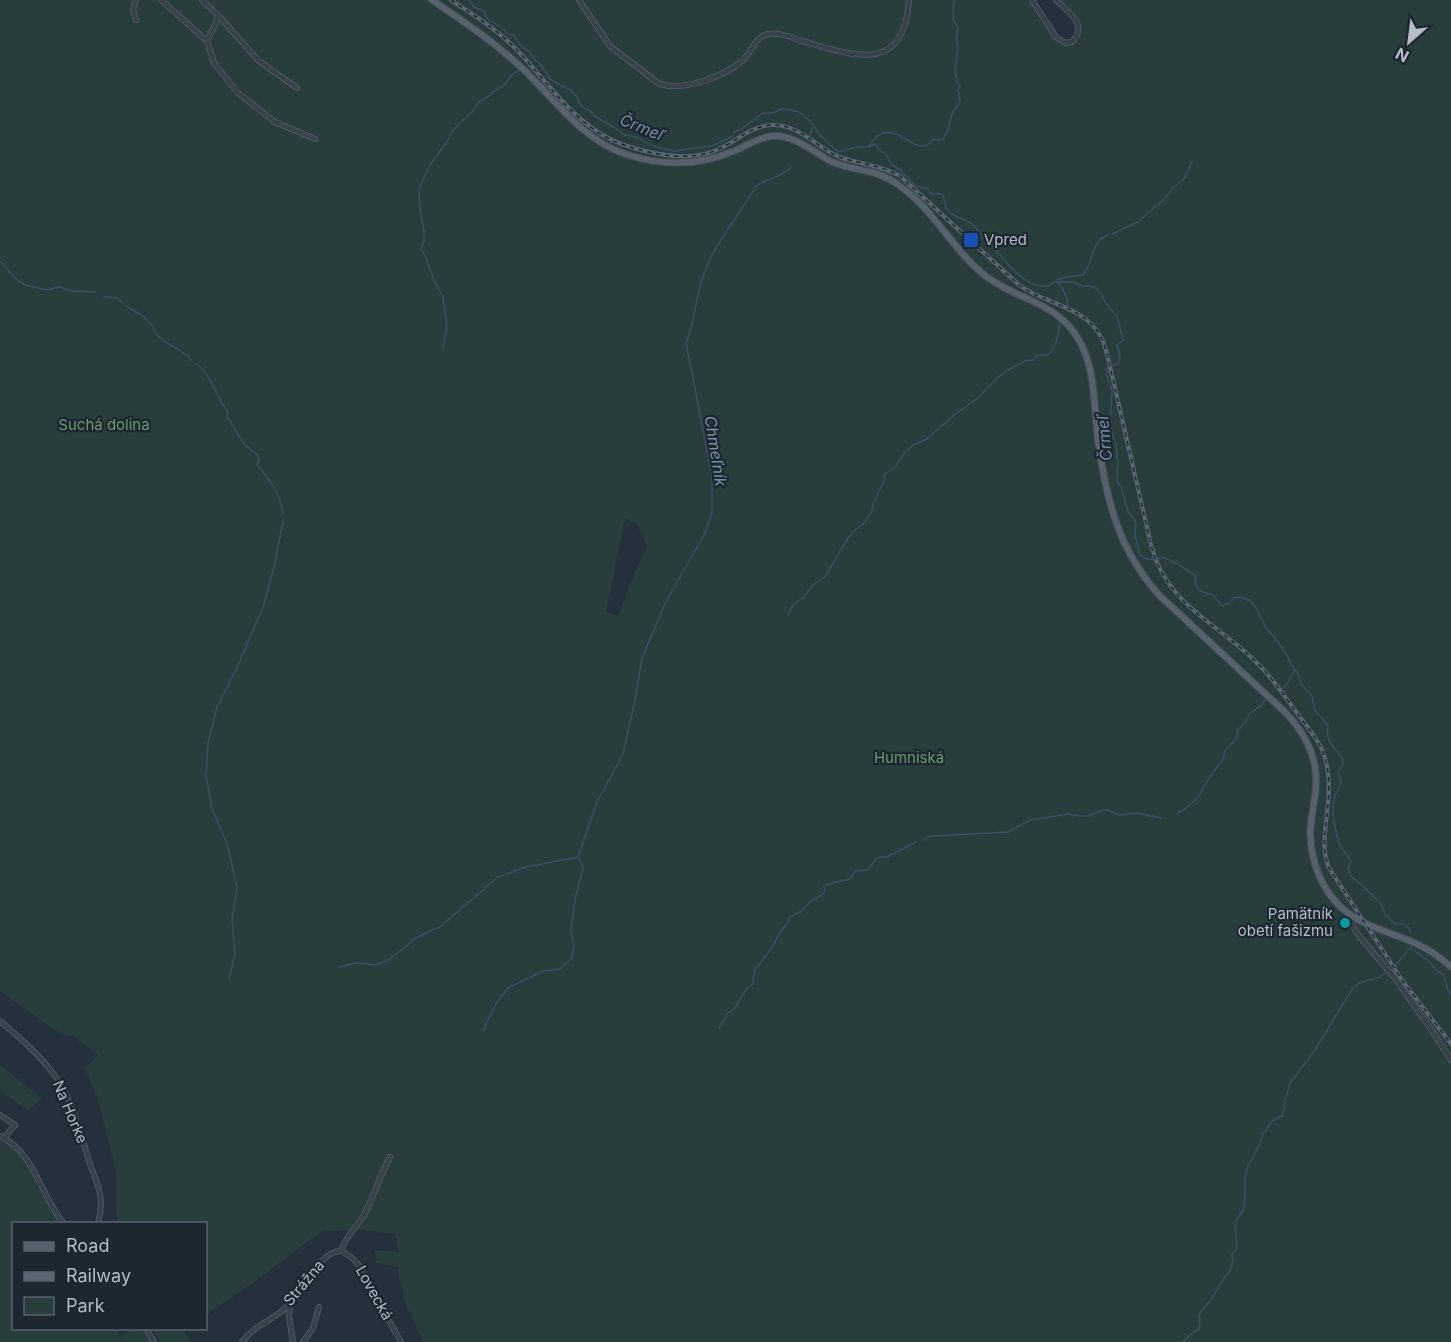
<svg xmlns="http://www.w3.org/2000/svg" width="1451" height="1342" font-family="Inter,sans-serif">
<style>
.green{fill:#273e3d;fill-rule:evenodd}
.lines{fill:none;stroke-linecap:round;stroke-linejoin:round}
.stream{stroke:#3a4f63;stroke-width:1.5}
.minor-casing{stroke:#565f69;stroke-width:6}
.major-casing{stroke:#414b54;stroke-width:8}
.minor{stroke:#38424b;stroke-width:4.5}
.major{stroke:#56616b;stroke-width:6}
.rail-casing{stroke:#5a6672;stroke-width:4}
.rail{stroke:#1d2730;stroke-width:1.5;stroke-dasharray:4.5;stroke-linecap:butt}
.transit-dot{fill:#1a4fb4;stroke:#1d2730;stroke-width:2}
.culture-dot{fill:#0f9aa8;stroke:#1d2730;stroke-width:2}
.labels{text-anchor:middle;stroke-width:4.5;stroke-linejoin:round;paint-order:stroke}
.poi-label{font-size:15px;fill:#b3bcc7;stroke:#1d2730;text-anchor:start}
.park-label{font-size:15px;fill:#6b9771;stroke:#1d2730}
.street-label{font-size:15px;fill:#b3bcc7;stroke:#1d2730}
.water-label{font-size:16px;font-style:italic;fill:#7490a9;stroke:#1d2730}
</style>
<rect width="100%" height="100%" fill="#24303b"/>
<!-- green -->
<path class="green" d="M0 0H1032L1061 42 1075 40 1078 24 1056 0H1451V1342H423L407 1307 397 1267 376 1263 375 1250 399 1252 395 1234 358 1230 322 1231 253 1283 206 1315V1224L117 1223 116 1171 97 1096 84 1069 98 1055 74 1037 59 1033 0 991ZM625 519 636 523 647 546 634 574 618 616 606 612Z
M0 1065 42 1098 28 1111 0 1091Z
M0 1136 22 1152 59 1218 54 1223 14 1224V1328L116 1329 121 1337 131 1329H146L154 1342H0Z
M152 1329H184L183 1330 192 1342H160Z"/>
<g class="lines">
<!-- stream -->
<path class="stream" d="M469 0 474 7 484 11 487 18 505 30 506 33 513 35 523 48 529 51 533 58 541 65 550 79 561 86 571 90 577 97 579 103 585 109H588L596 117 617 129 625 135 637 137 644 142 659 148 674 151 712 146 733 136 735 132 741 129 763 113H772L782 109 790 110 799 112 803 115 810 121 821 136 838 152 857 147H868L875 144 881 152 885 153 892 165 900 170 916 186 928 189 931 194H942C945 199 944 207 949 211 955 218 966 219 973 225 977 228 979 232 982 236 988 243 996 249 1001 256 1011 269 1038 297 1054 282H1074L1082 286H1089L1096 288 1102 295 1106 304 1117 316 1123 340 1117 345C1119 350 1121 357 1119 363L1108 367 1107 377 1110 384 1112 391 1110 426 1116 445 1118 464 1117 481 1121 487 1128 512 1136 522 1135 535 1140 555C1151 564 1154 556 1164 558 1175 561 1186 569 1195 576L1196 585 1200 591 1213 595 1222 606 1229 603 1234 598 1240 597 1251 601 1256 608 1266 628 1278 642 1288 657 1291 665 1297 672 1302 685 1312 696 1315 711 1323 719 1328 726C1325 744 1336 746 1343 761L1342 767C1335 773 1341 777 1341 784 1337 791 1333 798 1333 807 1332 813 1337 840 1340 845 1343 851 1348 855 1351 861L1348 869 1351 876 1380 902 1385 914 1395 924H1403L1409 928 1410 933
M954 0 953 19 958 28 956 39 958 46 955 70 958 84 960 86 958 90 960 101
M810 136 812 128
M869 146C891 112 910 153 927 145 929 144 933 140 934 139L937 140 943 139 948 130 952 114 959 103
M1112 234 1138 222 1164 199 1174 187 1185 178 1192 161
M0 261 17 280 25 285 47 290 59 287 72 291 95 292
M1057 280 1065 277 1083 275C1094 263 1090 241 1108 235
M1058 283C1064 290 1068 297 1068 306
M104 297 117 298 123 303
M126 306C134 311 144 316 150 323 155 328 153 333 160 338 170 346 183 350 191 360
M443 347 447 327 443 297 434 280 426 258 421 249 424 241V231L420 209 419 189 430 165 448 140 453 130 472 112 479 102 489 96 493 92 503 86 513 74 520 69
M197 364C214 379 215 396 228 412L227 417C237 430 241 446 257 454L259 459 257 465C269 478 281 496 283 514
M788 615 793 605 804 597 813 585 825 577 848 538 855 530 865 522 872 511 873 504 884 481V475L896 466 903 455 913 445 927 439 941 426 946 423 954 415 978 398 997 378 1008 370 1025 361 1033 360 1038 355H1048C1058 344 1057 337 1060 323
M1282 689C1288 685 1291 677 1294 670
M1177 813 1185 809 1199 796 1208 780 1223 759 1225 751 1236 739 1238 730 1245 723 1250 713 1261 706 1264 701 1268 699
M925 840 927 837 934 836 1008 832 1030 820 1068 814 1080 816H1088L1103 810H1107L1120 815 1136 813 1161 818
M578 857 597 802 623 754 635 700 642 658 665 604 705 533 712 512V476L686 343C695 322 695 300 702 279 714 242 738 218 756 186 768 178 781 178 791 167
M1411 945 1412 949 1430 962 1438 972 1443 974C1446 981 1446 989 1451 995
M1395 966 1410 948
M339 967 356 963 375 965 389 960 416 938 441 926 498 877 526 867 578 857
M229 979 235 953 232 919 237 888 228 847 212 808 206 776 208 743 217 707 240 661 263 607 274 567 283 521
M719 1028 724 1020 727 1014 735 1008 747 988 753 984 754 971 771 949 781 931 786 925 790 917 802 911 810 902 824 893 825 891 824 887C831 881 841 882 850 879L855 871 868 870 876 859 879 857H887L916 842
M483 1031 496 1004 508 988 543 971 560 969 571 959 574 948 571 930 575 899 583 868 579 858
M1183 1342 1191 1334 1199 1329 1200 1326 1199 1314 1210 1301 1226 1275 1230 1271 1233 1261 1232 1254 1237 1249 1235 1223 1244 1208 1245 1190V1177L1248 1166 1258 1148 1263 1134 1272 1121 1282 1116 1284 1109V1101L1287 1094 1290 1083 1315 1050 1351 991 1359 983 1380 977 1386 972"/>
<!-- minor casing -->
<g class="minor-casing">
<path id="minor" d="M161 0 207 41 214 63 238 93 275 122 315 139
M202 0 218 15 259 61 297 88
M579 0 610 46 658 83C680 93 726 76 743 60 752 51 755 37 768 34 778 32 790 37 799 40 851 55 904 77 909 0
M1032 0 1056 37 1065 43 1072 42C1089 25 1068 12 1056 0
M136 20 133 9 136 0
M207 41 216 23 218 15
M1352 917 1353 926 1359 936 1394 977 1431 1029 1451 1060
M0 1021C20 1038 40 1055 55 1076 73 1101 80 1133 89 1161 93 1174 100 1187 101 1201 101 1209 100 1216 98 1224
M0 1115 15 1125 4 1138
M0 1136C36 1154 40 1195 64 1224
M341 1251 351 1257 358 1264 370 1287 401 1342
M341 1251C344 1238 357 1227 364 1215 374 1196 380 1175 390 1157
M290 1304 289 1316 293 1342
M146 1328 154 1342
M242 1342C254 1325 276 1319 290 1304 302 1291 322 1249 341 1251
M303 1342 313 1328 319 1307"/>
</g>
<!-- major casing -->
<g class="major-casing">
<path id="major" d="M432 0C463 21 494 42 521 67 554 98 581 139 625 154 661 166 699 166 734 151 746 146 759 137 773 136 794 135 813 151 830 161 843 167 857 169 871 172 883 175 894 181 904 189 935 212 955 253 987 277 1012 296 1047 302 1068 325 1097 356 1093 401 1098 440 1106 499 1118 549 1159 595L1285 712C1302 730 1315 751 1316 776 1317 792 1313 807 1311 822 1308 846 1315 872 1328 892 1351 926 1383 928 1417 944 1430 950 1441 958 1451 967"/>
</g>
<!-- minor -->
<use href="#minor" class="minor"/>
<!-- major -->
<use href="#major" class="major"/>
<!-- rail casing -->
<g class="rail-casing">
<path id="rail" d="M451 0C473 15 498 30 516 49 549 83 577 129 624 145 654 155 692 163 721 148 737 140 751 127 770 125 798 123 816 147 839 157 859 164 881 165 900 176L1019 285C1046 305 1086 306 1102 339 1105 346 1107 354 1109 362L1151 545C1166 603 1213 621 1253 659 1269 674 1281 691 1294 709 1302 720 1311 731 1318 742 1333 768 1329 795 1326 823 1324 839 1323 853 1329 868L1402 980 1451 1044"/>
</g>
<!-- rail -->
<use href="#rail" class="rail"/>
</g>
<!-- markers -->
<rect class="transit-dot" x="963" y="232" width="16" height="16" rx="3"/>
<circle class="culture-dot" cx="1345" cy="923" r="6"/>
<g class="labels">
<!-- poi labels -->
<g class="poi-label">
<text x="984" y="245">Vpred</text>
<text x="1333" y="919" text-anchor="end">Pamätník<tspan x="1333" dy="17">obetí fašizmu</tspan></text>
</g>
<!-- park labels -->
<g class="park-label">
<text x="104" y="430">Suchá dolina</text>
<text x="909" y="763">Humniská</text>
</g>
<!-- street labels -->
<g class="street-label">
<text transform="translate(70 1112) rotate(67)" y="5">Na Horke</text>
<text transform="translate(304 1283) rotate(-50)" y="5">Strážna</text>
<text transform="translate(374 1293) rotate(61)" y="5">Lovecká</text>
</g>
<!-- water labels -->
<g class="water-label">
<text transform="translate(642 127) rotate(22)" y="6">Črmeľ</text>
<text transform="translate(1104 438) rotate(-95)" y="6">Črmeľ</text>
<text transform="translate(716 451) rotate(81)" y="6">Chmeľník</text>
</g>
</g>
<!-- legend -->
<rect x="12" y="1222" width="195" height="108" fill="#1d2730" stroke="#59636c" stroke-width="1.5"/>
<rect x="24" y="1242" width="30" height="9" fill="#56616b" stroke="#59636c" stroke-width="1.5"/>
<text x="66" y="1252" font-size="18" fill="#b3bcc7">Road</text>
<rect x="24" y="1272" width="30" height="9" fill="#5a6672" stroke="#59636c" stroke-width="1.5"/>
<text x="66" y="1282" font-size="18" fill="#b3bcc7">Railway</text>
<rect x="24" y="1297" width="30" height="18" fill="#273e3d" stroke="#59636c" stroke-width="1.5"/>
<text x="66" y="1312" font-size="18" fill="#b3bcc7">Park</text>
<!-- north arrow -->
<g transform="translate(1409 42) rotate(208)" stroke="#1d2730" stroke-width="4.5" paint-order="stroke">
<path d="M0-4.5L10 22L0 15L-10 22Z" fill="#b3bcc7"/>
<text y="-9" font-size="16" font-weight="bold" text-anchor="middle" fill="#b3bcc7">N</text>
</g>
</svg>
